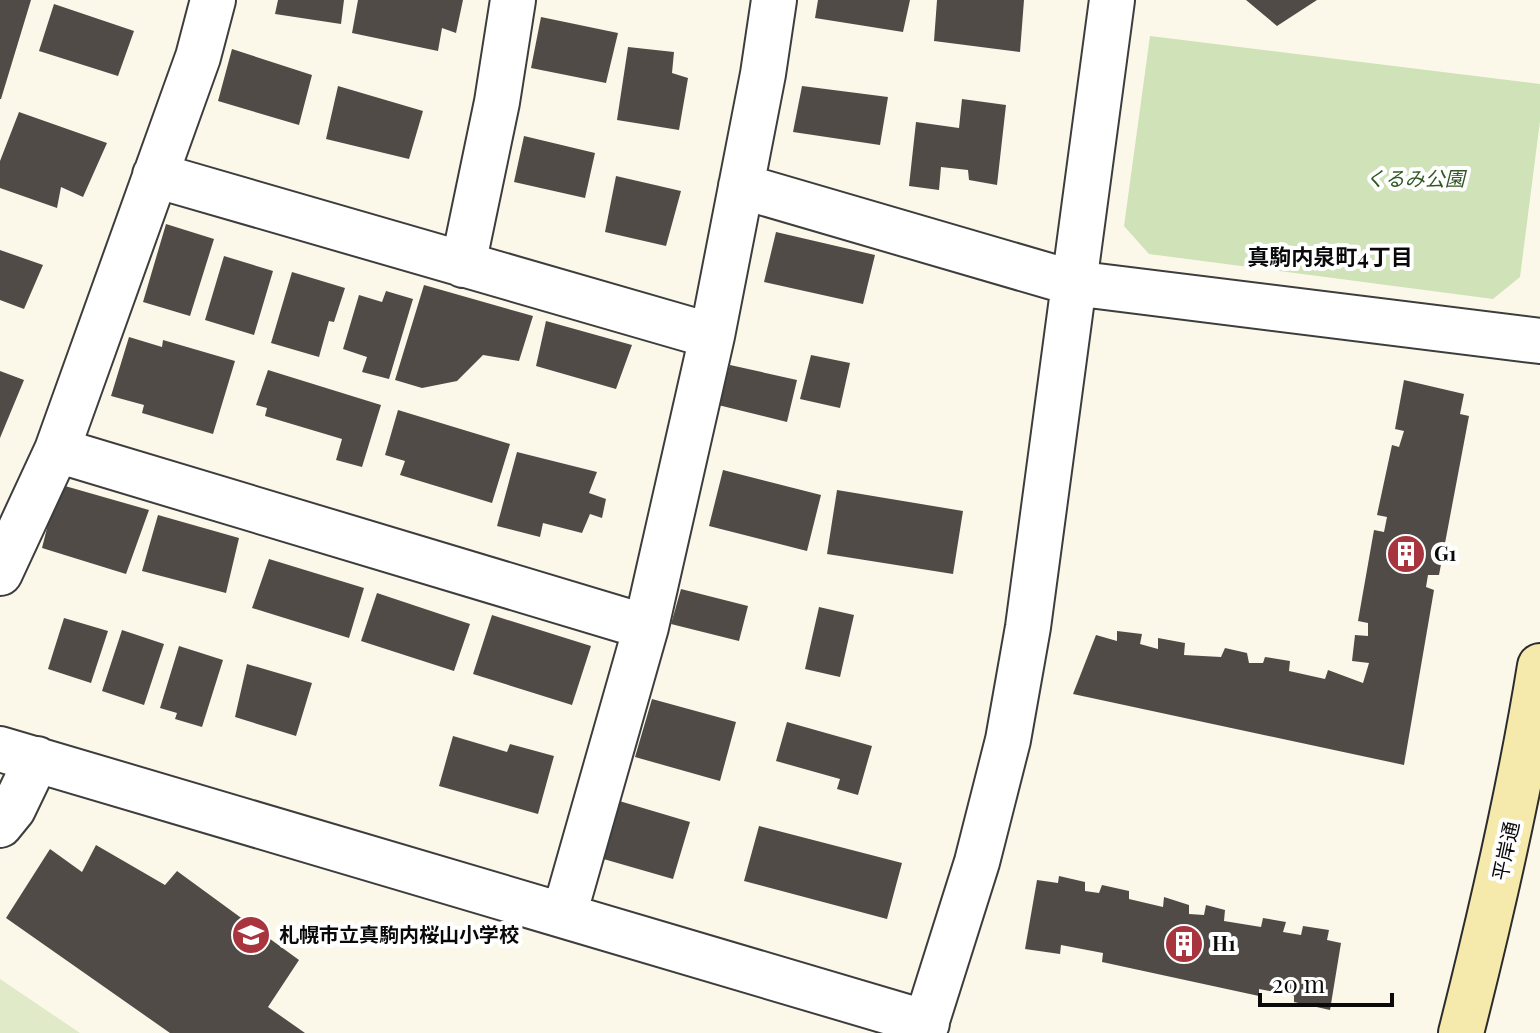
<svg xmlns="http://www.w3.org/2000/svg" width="1540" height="1033" font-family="'Playfair Display','Noto Sans JP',serif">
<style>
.green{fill:#cfe2b8}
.pitch{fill:#e0eac8}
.building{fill:#514b48}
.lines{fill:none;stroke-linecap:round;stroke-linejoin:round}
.street-casing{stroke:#3d3d3d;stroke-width:48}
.secondary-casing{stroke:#2c2c2c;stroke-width:48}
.street{stroke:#fff;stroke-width:44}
.secondary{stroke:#f5e9ab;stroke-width:44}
.labels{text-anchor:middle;stroke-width:8;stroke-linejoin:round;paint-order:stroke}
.park-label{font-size:20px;font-style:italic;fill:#315823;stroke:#fff}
.poi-label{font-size:20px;font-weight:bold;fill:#0a0a0a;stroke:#fff;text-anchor:start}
.street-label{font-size:20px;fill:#0a0a0a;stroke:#fff}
.neighbourhood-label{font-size:22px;font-weight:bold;fill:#0a0a0a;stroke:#fff}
</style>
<rect width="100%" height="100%" fill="#fcf8e9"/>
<!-- green -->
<path class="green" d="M1150 36 1540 84V121L1520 277 1493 299 1149 254 1124 226Z"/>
<!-- pitch -->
<path class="pitch" d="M0 979 80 1033H0Z"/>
<!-- building -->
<path class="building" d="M0 0H31L1 99H0Z
M278 0H344L341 24 275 14Z
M358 0H463L456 33 442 28 438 51 352 33Z
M818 0H910L903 32 815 18Z
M937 0H1024L1020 52 934 41Z
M1246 0H1317L1277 26Z
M54 4 134 31 118 76 39 51Z
M541 17 618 33 606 83 531 68Z
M628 47 674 52 672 73 688 78 679 130 617 120Z
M232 49 312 75 299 125 218 101Z
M338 86 423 111 409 159 326 139Z
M802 86 888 97 880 145 793 132Z
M962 99 1006 105 997 185 969 180 968 170 941 167 939 190 909 186 916 122 959 128Z
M19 112 107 143 83 197 61 187 57 208 0 188V161Z
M524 136 595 153 585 198 514 182Z
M616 176 681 191 666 246 605 232Z
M166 224 214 239 190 316 143 302Z
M776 232 875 255 863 304 764 282Z
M0 250 43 265 24 309 0 300Z
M224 256 273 271 254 335 205 320Z
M292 272 345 288 334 322 329 321 319 357 271 343Z
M424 285 533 316 519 361 483 355 457 381 422 388 395 380Z
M386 291 413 299 389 379 362 372 367 357 343 349 359 295 382 302Z
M546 321 632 345 616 389 536 366Z
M129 337 162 347 163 340 235 361 213 434 142 413 144 405 111 396Z
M811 355 850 363 840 408 800 399Z
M730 365 797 380 787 422 718 405Z
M268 370 381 405 362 467 336 460 342 439 265 416 267 408 256 405Z
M0 371 24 380 0 438Z
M1404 380 1464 394 1460 414 1469 416 1439 575H1428L1426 587 1434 590 1404 765 1073 694 1096 635 1117 641V631L1142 634 1140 644 1158 649V638L1185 643 1184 655 1221 657 1225 648 1247 653 1249 663H1263L1265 657 1290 661 1289 671 1325 679 1328 670 1363 683 1369 663 1352 661 1355 635 1368 636V623L1358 621 1374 530 1384 532 1387 517 1377 515 1392 445 1399 447 1404 431 1395 429Z
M398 410 510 444 492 503 400 475 405 461 385 455Z
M517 452 597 472 589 493 606 499 602 518 590 514 582 533 543 523 540 537 497 526Z
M723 470 821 495 807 551 709 526Z
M58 484 149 510 126 574 42 548Z
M837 490 963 511 953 574 827 554Z
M158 515 239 538 226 593 142 571Z
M269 559 364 588 349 638 252 608Z
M681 589 748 606 739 641 671 624Z
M377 593 470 624 454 671 361 641Z
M819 607 854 615 840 677 805 669Z
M492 615 591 646 572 705 473 674Z
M64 618 108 631 91 683 48 669Z
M122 630 164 644 144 705 102 691Z
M179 646 223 660 202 727 175 719 177 713 160 708Z
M247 664 312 683 296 736 235 717Z
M652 699 736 722 720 781 635 757Z
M787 722 872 746 858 795 837 789 840 779 776 761Z
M453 736 507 752 510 744 554 756 538 814 439 786Z
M616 800 690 822 673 879 600 858Z
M759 826 902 863 887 919 744 881Z
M96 845 165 885 177 871 299 960 268 1007 305 1033H170L6 918 50 849 82 872Z
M1059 876 1085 882V891L1099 893 1102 885 1129 891V899L1163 907 1164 897 1189 905V914L1204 915 1206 905 1225 910 1224 921 1261 927 1263 918 1286 922 1283 932 1301 935 1303 926 1329 930 1327 940 1341 943 1330 1010 1294 1002V996L1259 989V996L1102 962 1103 953 1061 945 1060 954 1025 949 1037 880 1058 883Z"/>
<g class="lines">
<!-- street casing -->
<g class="street-casing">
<path id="street" d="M155 175 712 336
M741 186 1073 283 1540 341
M463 265 497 102 513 0
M57 450 646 627
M0 573 57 450 198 57 213 0
M0 749 927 1023
M0 825 13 809 37 759
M564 915 646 627 712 336 763 74 774 0
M923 1033 977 862 1008 740 1028 627 1112 0"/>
</g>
<!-- secondary casing -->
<g class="secondary-casing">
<path id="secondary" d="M1461 1033C1492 911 1520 790 1540 666"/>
</g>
<!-- street -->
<use href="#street" class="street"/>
<!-- secondary -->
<use href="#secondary" class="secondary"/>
</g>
<!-- icons -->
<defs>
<g id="building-disc" transform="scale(2)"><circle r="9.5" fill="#a8343e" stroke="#fff"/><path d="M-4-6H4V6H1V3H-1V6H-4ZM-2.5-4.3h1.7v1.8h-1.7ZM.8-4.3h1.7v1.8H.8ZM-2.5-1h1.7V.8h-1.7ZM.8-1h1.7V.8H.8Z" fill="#fff"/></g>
<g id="school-disc" transform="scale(2)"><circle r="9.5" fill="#a8343e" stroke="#fff"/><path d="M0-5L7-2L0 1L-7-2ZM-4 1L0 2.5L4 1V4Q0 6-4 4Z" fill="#fff"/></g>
</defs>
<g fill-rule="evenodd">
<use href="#building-disc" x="1406" y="554"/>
<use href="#school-disc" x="251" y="935"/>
<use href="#building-disc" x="1184" y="944"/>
</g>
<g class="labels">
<!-- park labels -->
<g class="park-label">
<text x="1415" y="186">くるみ公園</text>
</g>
<!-- poi labels -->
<g class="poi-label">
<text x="1434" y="561">G1</text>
<text x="279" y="942">札幌市立真駒内桜山小学校</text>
<text x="1212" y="951">H1</text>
</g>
<!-- street labels -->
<g class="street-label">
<text transform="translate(1506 851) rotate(-78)" y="7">平岸通</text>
</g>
<!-- neighbourhood labels -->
<g class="neighbourhood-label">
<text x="1330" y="265">真駒内泉町4丁目</text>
</g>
</g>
<!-- scale -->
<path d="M1260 993v12h132v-12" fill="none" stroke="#0a0a0a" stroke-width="4"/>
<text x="1272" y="993" font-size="24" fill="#0a0a0a" stroke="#ffffff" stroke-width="6" paint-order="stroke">20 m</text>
</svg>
